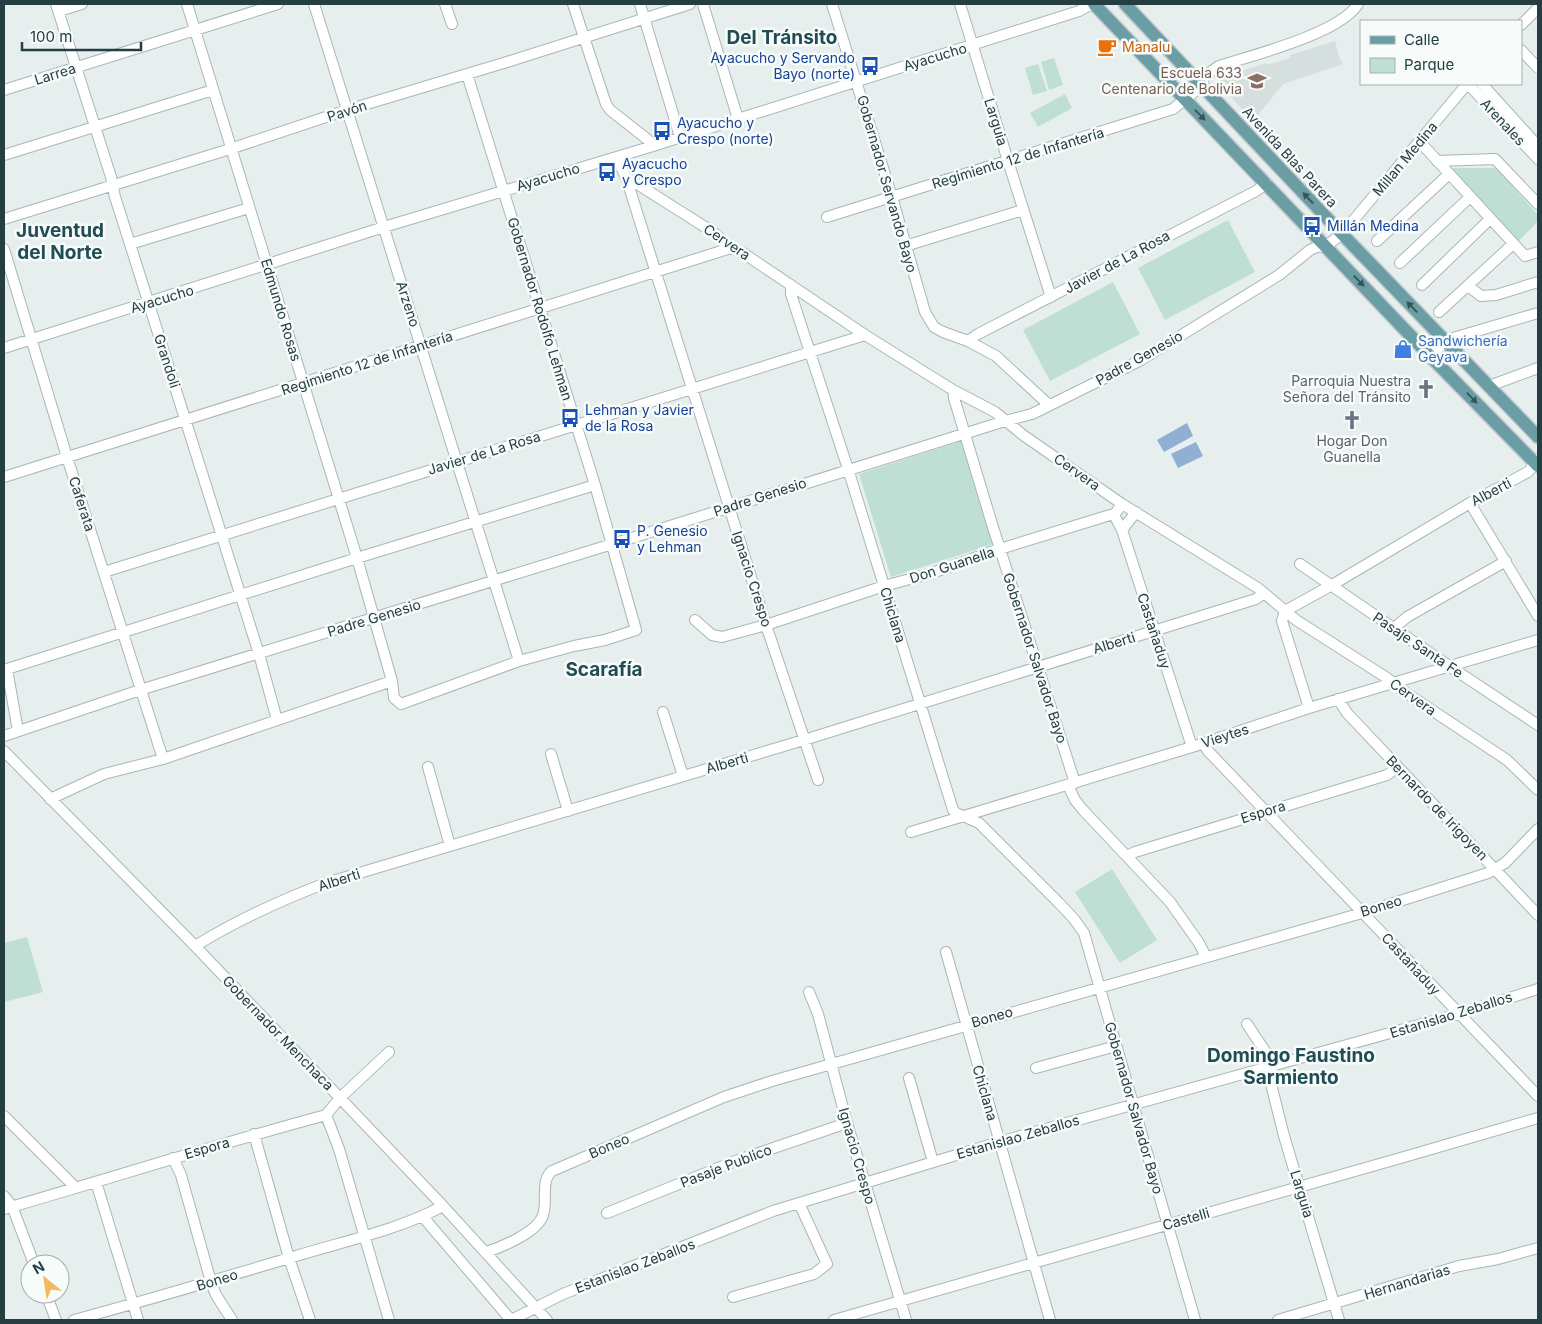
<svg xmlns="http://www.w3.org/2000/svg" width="1542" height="1324" font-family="Inter,sans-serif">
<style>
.built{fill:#d4dfde}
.green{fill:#bfdfd4}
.water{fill:#8fafd3}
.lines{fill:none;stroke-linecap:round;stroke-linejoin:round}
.minor-casing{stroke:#a8b6b7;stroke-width:12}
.major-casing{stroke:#c2c9ca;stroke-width:15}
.minor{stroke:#fff;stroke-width:10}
.major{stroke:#6b9ea4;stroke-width:12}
.oneway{fill:#36565a}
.labels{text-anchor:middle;stroke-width:5;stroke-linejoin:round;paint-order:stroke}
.food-label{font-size:14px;fill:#c56008;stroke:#f7fbfa;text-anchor:start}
.street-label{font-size:14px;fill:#243e41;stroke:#f7fbfa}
.transit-label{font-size:14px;fill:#164399;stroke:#f7fbfa;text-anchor:start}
.education-label{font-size:14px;fill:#785e54;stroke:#f7fbfa;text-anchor:end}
.shop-label{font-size:14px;fill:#366cbe;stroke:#f7fbfa;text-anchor:start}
.worship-label{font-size:14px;fill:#5b616d;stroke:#f7fbfa;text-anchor:end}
.district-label{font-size:19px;font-weight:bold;fill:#204d54;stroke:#f7fbfa}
</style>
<rect width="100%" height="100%" fill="#e6efee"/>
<!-- built -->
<path class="built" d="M1335 41 1339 57 1343 64 1283 84 1253 121 1220 85 1222 77 1266 63 1267 65 1290 58V55Z"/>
<!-- green -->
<path class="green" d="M1054 58 1063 85 1049 90 1041 62Z
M1038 64 1047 91 1033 95 1025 68Z
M1065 94 1072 108 1038 127 1030 113Z
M1451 168H1496L1538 215V221L1518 242Z
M1228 220 1255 272 1165 320 1138 268Z
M1113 282 1140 334 1050 381 1023 330Z
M962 441 994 544 891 577 859 474Z
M1112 869 1157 940 1120 963 1075 892Z
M27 937 43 992 4 1002V943Z"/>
<!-- water -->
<path class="water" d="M1187 423 1193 436 1164 452 1157 440Z
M1196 442 1203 456 1178 468 1171 454Z"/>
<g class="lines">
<!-- minor casing -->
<g class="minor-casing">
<path id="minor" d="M56 4 111 177 115 197 130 244 259 654 277 720
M187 4 357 558 392 681 394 698 401 704 519 661 574 646 605 640 636 630 595 485 467 74
M314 4 519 661
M445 4 452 24
M573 4 606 104 610 110 647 139 653 146
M640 4 680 137
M703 4 738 119
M832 4 892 197 925 312 934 327 943 332 968 341 996 356 1049 405
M960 4 1008 161 1051 297
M59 11 82 4
M1521 25 1538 8
M1521 50 1538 68
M1468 84 1538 159
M1482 84 1538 146
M4 90 278 4
M1420 142 1525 256 1538 252
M4 155 213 90
M616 158 626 177 713 232 731 248 743 253 865 335 953 390 995 412 1023 435 1122 504 1258 588 1296 620 1387 678 1406 693 1507 760 1538 790
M1437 161 1495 159 1538 204
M626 177 766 625 818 780
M827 217 1173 109 1194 92 1206 75 1219 66C1253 55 1339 34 1358 4
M4 219 230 149 347 110 507 62 690 4
M1377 241 1449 174
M130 244 249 208
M905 246 1023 210
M4 249 67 457 163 759
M1400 263 1470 197
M791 285V294L848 469 953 810 956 813 979 823 1059 903 1074 919 1084 933 1195 1320
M1422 285 1490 219
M1468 286 1481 296 1496 295 1538 282
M1439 312 1513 244
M968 341 978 334 1256 191 1267 183
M4 348 384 227 653 146 1079 11 1092 4
M1430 356 1445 342 1453 338 1538 313
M1489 386 1538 368
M953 390 954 398 992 524 1075 783
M4 477 731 248
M1470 503 1538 616
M1114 515 1122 530 1192 747
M1122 530 1136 512
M1300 564 1449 666 1538 725
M104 572 865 335
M695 620 712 635 722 637 766 625 884 586 932 573 1000 549 1110 515H1114L1122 504
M1394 628 1407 617 1506 561
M7 669 18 731
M4 670 357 558 595 485
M1338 699 1347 713 1538 915
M1309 708 1282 621 1285 611 1332 585 1470 503 1528 472 1538 460
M663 712 683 776
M4 736 140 690 622 541 1005 421 1032 414 1141 360 1279 275 1310 250 1317 247 1326 246 1342 234 1467 84
M1203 743 1208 751 1538 1096
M4 751 195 946 443 1206 547 1320
M551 754 568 811
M428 767 450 846
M1068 785 1075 800 1083 810 1170 902 1199 943 1206 957
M50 799 104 774 163 759 392 681
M911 832 1192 747 1309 708 1538 640
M1127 856 1135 852 1387 775 1398 767
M195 946C236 921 281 900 326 883L804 740 1256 599 1264 593
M946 952 1050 1320
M809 992 818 1014 847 1123 906 1320
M1247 1024 1275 1066
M1036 1068 1116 1046
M1267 1068 1284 1136 1339 1320
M909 1078 933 1162
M326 1115 339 1149 389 1320
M4 1116 76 1188
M254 1134 289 1258 310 1320
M173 1158 181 1175 211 1282 216 1295 232 1320
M96 1182 138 1320
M4 1196 12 1206 34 1264
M4 1209C111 1178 218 1144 326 1115L340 1098 389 1052
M607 1213 738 1160 847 1123
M423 1217 511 1320
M486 1252C502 1247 538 1232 543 1215 548 1202 540 1180 552 1171L724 1097 772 1081 1362 913 1488 873 1505 863 1538 829
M46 1294 56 1320
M733 1297 814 1274 827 1264 799 1203
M74 1320C149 1300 222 1278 296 1256 345 1241 398 1230 443 1206
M511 1320 563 1294 773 1211 999 1142 1458 1014 1538 989
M834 1320 1411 1155 1538 1118
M1278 1320 1459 1266 1498 1259 1538 1248"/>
</g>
<!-- major casing -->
<g class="major-casing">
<path id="major" d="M1094 4 1430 356 1538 466
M1125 4 1342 234 1538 437"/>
</g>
<!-- minor -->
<use href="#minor" class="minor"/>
<!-- major -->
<use href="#major" class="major"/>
</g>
<!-- one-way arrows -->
<defs><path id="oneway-solid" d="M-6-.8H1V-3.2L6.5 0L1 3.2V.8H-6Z" transform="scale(1.25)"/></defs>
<g class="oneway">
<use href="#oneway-solid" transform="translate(1200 115) rotate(46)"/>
<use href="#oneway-solid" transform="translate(1308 198) rotate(-133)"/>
<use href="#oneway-solid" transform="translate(1359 281) rotate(46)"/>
<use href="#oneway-solid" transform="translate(1412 307) rotate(-134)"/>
<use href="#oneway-solid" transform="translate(1472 398) rotate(46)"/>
</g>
<!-- icons -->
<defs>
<g id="cafe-bare" transform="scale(1.5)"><path d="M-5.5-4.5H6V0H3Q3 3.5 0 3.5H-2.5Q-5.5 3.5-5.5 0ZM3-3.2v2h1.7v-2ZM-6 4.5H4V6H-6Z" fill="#e8710a" stroke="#f7fbfa" stroke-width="2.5" paint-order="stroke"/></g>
<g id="bus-bare" transform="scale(1.5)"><path d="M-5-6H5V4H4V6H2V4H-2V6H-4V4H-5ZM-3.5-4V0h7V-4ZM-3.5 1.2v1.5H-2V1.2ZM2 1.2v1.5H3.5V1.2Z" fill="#1a4fb4" stroke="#f7fbfa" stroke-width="2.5" paint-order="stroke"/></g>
<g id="school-bare" transform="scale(1.5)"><path d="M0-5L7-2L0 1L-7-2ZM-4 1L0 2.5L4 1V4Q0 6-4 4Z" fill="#8d6e63" stroke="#f7fbfa" stroke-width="2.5" paint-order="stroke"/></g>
<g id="shop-bare" transform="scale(1.5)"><path d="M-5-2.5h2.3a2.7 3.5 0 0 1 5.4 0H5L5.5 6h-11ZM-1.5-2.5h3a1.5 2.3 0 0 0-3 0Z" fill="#3f7fe0" stroke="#f7fbfa" stroke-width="2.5" paint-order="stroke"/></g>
<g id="church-bare" transform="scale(1.5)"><path d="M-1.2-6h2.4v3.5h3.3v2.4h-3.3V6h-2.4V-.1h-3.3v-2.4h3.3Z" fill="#6b7280" stroke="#f7fbfa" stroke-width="2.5" paint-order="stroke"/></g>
</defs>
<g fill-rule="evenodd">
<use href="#cafe-bare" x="1107" y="47"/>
<use href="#bus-bare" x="870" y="66"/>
<use href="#school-bare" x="1257" y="81"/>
<use href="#bus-bare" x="662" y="131"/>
<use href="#bus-bare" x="607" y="172"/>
<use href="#bus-bare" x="1312" y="226"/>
<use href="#shop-bare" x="1403" y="349"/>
<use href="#church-bare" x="1426" y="389"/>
<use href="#bus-bare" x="570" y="418"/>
<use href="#church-bare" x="1352" y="420"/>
<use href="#bus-bare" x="622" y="539"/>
</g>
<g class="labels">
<!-- food labels -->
<g class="food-label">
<text x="1122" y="52">Manalu</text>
</g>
<!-- street labels -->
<g class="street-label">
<text transform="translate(935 57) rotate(-17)" y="5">Ayacucho</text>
<text transform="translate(55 74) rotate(-17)" y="5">Larrea</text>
<text transform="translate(347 111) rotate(-18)" y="5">Pavón</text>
<text transform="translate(996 122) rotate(73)" y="5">Larguia</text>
<text transform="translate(1503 122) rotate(47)" y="5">Arenales</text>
<text transform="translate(1290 157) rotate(47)" y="5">Avenida Blas Parera</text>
<text transform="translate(1018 158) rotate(-17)" y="5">Regimiento 12 de Infantería</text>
<text transform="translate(1405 159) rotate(-50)" y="5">Millan Medina</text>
<text transform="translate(548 177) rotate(-17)" y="5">Ayacucho</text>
<text transform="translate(887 184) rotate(74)" y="5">Gobernador Servando Bayo</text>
<text transform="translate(727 242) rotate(34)" y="5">Cervera</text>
<text transform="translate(1117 262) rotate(-28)" y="5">Javier de La Rosa</text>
<text transform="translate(162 299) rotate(-17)" y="5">Ayacucho</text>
<text transform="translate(408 304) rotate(72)" y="5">Arzeno</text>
<text transform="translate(540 309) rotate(73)" y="5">Gobernador Rodolfo Lehman</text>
<text transform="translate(281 310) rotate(73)" y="5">Edmundo Rosas</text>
<text transform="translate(1139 358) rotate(-29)" y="5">Padre Genesio</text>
<text transform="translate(167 361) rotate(72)" y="5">Grandoli</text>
<text transform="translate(367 363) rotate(-18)" y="5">Regimiento 12 de Infantería</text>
<text transform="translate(484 453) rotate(-17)" y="5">Javier de La Rosa</text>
<text transform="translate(1077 472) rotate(35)" y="5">Cervera</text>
<text transform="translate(1491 492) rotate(-28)" y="5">Alberti</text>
<text transform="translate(760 497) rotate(-18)" y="5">Padre Genesio</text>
<text transform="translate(82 504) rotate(72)" y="5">Caferata</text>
<text transform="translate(952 565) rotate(-18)" y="5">Don Guanella</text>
<text transform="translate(752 579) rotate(72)" y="5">Ignacio Crespo</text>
<text transform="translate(893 615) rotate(73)" y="5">Chiclana</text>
<text transform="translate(374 618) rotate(-17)" y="5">Padre Genesio</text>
<text transform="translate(1154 631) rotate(72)" y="5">Castañaduy</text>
<text transform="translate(1114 643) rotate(-17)" y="5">Alberti</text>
<text transform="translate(1418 645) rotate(34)" y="5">Pasaje Santa Fe</text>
<text transform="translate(1035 658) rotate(72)" y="5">Gobernador Salvador Bayo</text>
<text transform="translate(1413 697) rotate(35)" y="5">Cervera</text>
<text transform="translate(1225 736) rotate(-18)" y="5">Vieytes</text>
<text transform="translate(727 763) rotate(-16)" y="5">Alberti</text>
<text transform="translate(1437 808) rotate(46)" y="5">Bernardo de Irigoyen</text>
<text transform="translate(1263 812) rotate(-17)" y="5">Espora</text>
<text transform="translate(339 880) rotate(-18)" y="5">Alberti</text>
<text transform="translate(1381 906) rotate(-17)" y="5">Boneo</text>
<text transform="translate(1411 964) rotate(47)" y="5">Castañaduy</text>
<text transform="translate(1451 1015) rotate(-17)" y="5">Estanislao Zeballos</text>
<text transform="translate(992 1017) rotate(-16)" y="5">Boneo</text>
<text transform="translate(278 1033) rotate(46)" y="5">Gobernador Menchaca</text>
<text transform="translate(985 1093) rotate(74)" y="5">Chiclana</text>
<text transform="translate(1134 1108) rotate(74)" y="5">Gobernador Salvador Bayo</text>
<text transform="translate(1018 1137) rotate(-16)" y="5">Estanislao Zeballos</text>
<text transform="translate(609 1146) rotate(-23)" y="5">Boneo</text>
<text transform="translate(207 1148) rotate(-16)" y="5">Espora</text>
<text transform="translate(857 1156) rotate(74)" y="5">Ignacio Crespo</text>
<text transform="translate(726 1166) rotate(-21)" y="5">Pasaje Publico</text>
<text transform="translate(1302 1194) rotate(73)" y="5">Larguia</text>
<text transform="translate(1186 1219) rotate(-16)" y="5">Castelli</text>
<text transform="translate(635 1266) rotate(-21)" y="5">Estanislao Zeballos</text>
<text transform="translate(217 1280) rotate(-17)" y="5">Boneo</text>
<text transform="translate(1407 1282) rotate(-17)" y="5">Hernandarias</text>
</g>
<!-- transit labels -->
<g class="transit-label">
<text x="855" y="63" text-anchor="end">Ayacucho y Servando<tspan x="855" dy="16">Bayo (norte)</tspan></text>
<text x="677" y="128">Ayacucho y<tspan x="677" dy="16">Crespo (norte)</tspan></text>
<text x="622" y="169">Ayacucho<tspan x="622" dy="16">y Crespo</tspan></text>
<text x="1327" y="231">Millán Medina</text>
<text x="585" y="415">Lehman y Javier<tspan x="585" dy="16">de la Rosa</tspan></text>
<text x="637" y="536">P. Genesio<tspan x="637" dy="16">y Lehman</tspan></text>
</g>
<!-- education labels -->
<g class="education-label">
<text x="1242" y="78">Escuela 633<tspan x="1242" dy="16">Centenario de Bolivia</tspan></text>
</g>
<!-- shop labels -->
<g class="shop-label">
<text x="1418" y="346">Sandwichería<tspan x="1418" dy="16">Geyava</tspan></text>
</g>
<!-- worship labels -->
<g class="worship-label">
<text x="1411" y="386">Parroquia Nuestra<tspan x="1411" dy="16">Señora del Tránsito</tspan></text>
<text x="1352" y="446" text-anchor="middle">Hogar Don<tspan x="1352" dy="16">Guanella</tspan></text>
</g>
<!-- district labels -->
<g class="district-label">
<text x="782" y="44">Del Tránsito</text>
<text x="60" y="237">Juventud<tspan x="60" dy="22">del Norte</tspan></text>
<text x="604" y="676">Scarafía</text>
<text x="1291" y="1062">Domingo Faustino<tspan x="1291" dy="22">Sarmiento</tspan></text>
</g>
</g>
<!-- border -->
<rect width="1542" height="1324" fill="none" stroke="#243e41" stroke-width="10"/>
<!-- legend -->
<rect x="1360" y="20" width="162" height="65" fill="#f7fbfa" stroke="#a3afb0"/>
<rect x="1370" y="36" width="25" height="8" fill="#6b9ea4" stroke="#a3afb0"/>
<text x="1404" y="45" font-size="15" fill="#243e41">Calle</text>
<rect x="1370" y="58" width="25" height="15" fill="#bfdfd4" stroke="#a3afb0"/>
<text x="1404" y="70" font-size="15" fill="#243e41">Parque</text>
<!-- north arrow -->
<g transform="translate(45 1279) rotate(330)"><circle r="24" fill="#f7fbfa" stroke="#a3afb0"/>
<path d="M0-4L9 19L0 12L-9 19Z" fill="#f1b961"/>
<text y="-8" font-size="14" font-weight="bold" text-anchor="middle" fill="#243e41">N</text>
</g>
<!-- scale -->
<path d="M22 42v8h119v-8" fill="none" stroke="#243e41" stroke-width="2.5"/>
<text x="30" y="42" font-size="15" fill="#243e41" stroke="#f7fbfa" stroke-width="4" paint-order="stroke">100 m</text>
</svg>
